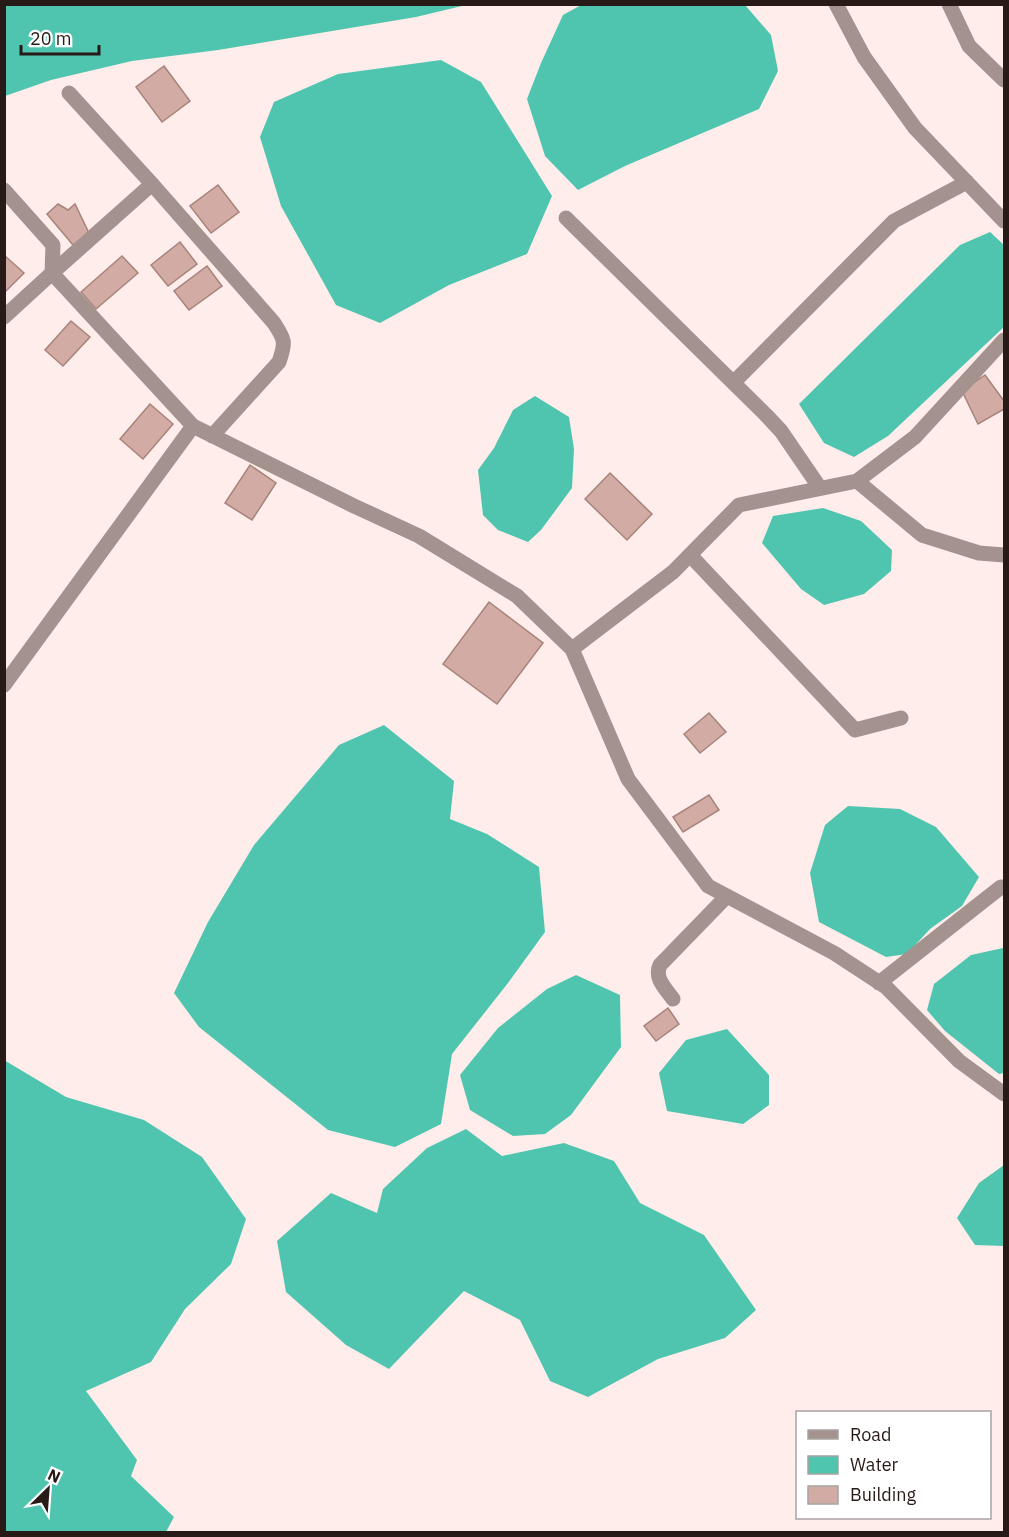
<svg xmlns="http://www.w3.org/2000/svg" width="1009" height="1537" font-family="'IBM Plex Sans',sans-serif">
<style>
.water{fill:#4fc5b0}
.building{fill:#d2aca4;stroke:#a7837b;stroke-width:1.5}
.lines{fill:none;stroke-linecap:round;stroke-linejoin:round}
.minor{stroke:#a3928e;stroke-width:15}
</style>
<rect width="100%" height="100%" fill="#feedea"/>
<!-- water -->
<path class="water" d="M583 4 745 5 771 35 778 71 759 109 625 166 578 190 545 156 527 99 541 63 563 15Z
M4 5 5 4 466 5 416 17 218 50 132 61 51 80 5 96Z
M441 60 481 82 552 196 527 254 449 285 380 323 336 305 281 206 260 137 274 102 338 74Z
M990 232 1004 245V327L888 436 854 457 824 443 799 404 960 245Z
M535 396 569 417 574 449 572 488 541 530 528 542 498 530 483 515 478 470 494 448 513 410Z
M823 508 861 521 892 550 891 571 864 594 824 605 801 589 762 543 773 516Z
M384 725 454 781 450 819 487 834 539 867 545 932 508 983 452 1054 441 1124 395 1147 328 1130 199 1027 174 993 208 922 254 845 339 745Z
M848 806 900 809 936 827 979 877 962 906 930 929 907 954 886 957 819 922 810 873 825 825Z
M1003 948 1004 1073 999 1074 945 1031 927 1010 934 984 971 955Z
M576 975 620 995 621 1047 571 1115 545 1134 513 1136 470 1110 460 1075 498 1028 547 989Z
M727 1029 769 1075V1105L743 1124 667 1111 659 1073 686 1040Z
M4 1060 66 1097 144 1120 202 1157 246 1219 231 1264 185 1309 151 1362 86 1391 137 1460 131 1476 174 1517 166 1532H5Z
M466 1129 502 1156 564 1143 614 1161 640 1203 704 1235 756 1310 725 1338 658 1359 588 1397 550 1381 520 1320 464 1291 389 1369 346 1345 286 1292 277 1241 331 1193 377 1213 383 1189 427 1148Z
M1004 1165V1246L975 1245 957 1218 979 1183Z"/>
<!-- building -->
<path class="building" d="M164 66 190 101 162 122 136 87Z
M218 185 239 212 211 233 190 206Z
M58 204 68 210 75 204 89 233 73 245 47 214Z
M180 242 197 264 168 286 151 265Z
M4 255 24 273 4 293Z
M122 256 138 273 96 309 81 292Z
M207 266 222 286 189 310 174 291Z
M71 321 90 337 63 366 45 350Z
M985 375 1004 401V409L978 424 962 391Z
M150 404 173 424 143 459 120 439Z
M250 465 276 483 252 520 225 503Z
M610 473 652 514 627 540 585 499Z
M489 602 543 643 497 704 443 664Z
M709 713 726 732 700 753 684 734Z
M709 795 719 810 683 832 673 817Z
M668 1008 679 1024 656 1041 644 1026Z"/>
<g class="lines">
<!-- minor -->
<path class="minor" d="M836 4 864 57 915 128 1004 221
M949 4 969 46 1004 80
M69 93 152 184 274 323C285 340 286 342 279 362L212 436
M4 190 53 245 52 273 193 426 354 506 419 536 517 596 572 649 673 572 739 505 857 481 922 535 979 553 1004 555
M566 218 766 415 781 431 820 488
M4 317 52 273 152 184
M734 382 894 221 967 182
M857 481 915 437 1004 340
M690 555 855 730 901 718
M572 649 628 779 708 886 834 953 886 987 959 1061 1004 1094
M4 685 193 426
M879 983 1001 887
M673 999C665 988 654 978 660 965L727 896"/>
</g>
<!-- border -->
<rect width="1009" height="1537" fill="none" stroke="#281a17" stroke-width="12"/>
<!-- legend -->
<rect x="796" y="1411" width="195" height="108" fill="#ffffff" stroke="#a9a3a2" stroke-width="1.5"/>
<rect x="808" y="1430" width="30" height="9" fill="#a3928e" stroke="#a9a3a2" stroke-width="1.5"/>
<text x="850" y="1441" font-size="18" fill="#281a17">Road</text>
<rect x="808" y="1456" width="30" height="18" fill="#4fc5b0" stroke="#a9a3a2" stroke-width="1.5"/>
<text x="850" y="1471" font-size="18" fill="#281a17">Water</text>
<rect x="808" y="1486" width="30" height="18" fill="#d2aca4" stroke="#a9a3a2" stroke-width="1.5"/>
<text x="850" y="1501" font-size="18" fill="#281a17">Building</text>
<!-- north arrow -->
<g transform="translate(48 1489) rotate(25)" stroke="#ffffff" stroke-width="4.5" paint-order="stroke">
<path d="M0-4.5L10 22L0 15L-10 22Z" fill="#281a17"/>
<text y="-9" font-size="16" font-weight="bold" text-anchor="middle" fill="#281a17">N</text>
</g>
<!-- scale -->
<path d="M21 45v9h78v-9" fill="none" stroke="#281a17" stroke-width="3"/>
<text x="30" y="45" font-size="18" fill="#281a17" stroke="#ffffff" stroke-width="4.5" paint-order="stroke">20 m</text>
</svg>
